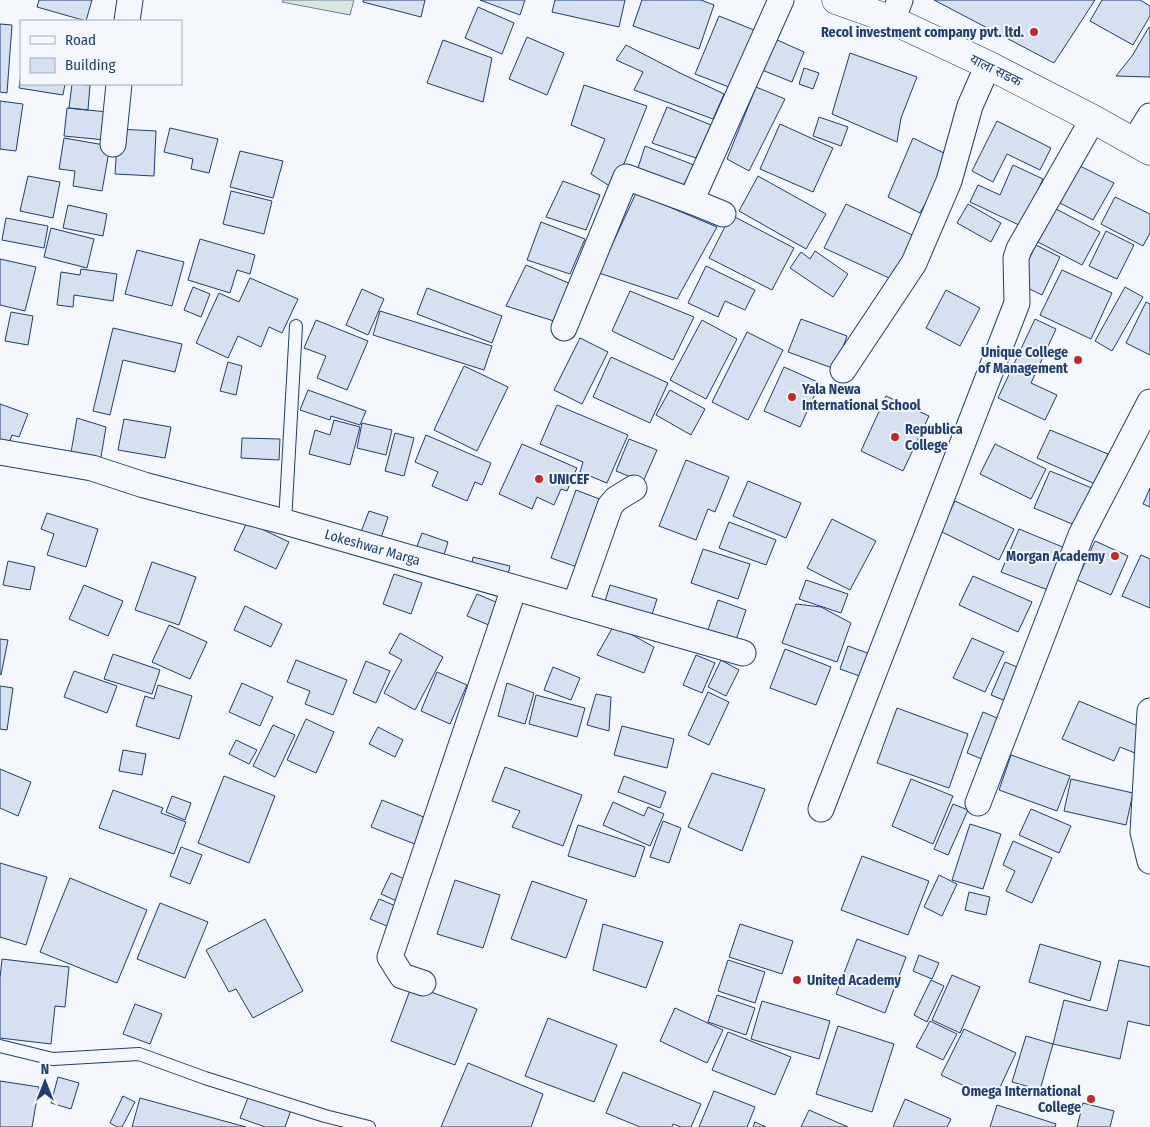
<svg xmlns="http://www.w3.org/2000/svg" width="1150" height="1127" font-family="'Fira Sans Condensed','Noto Sans Devanagari',sans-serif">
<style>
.green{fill:#d7e8df;stroke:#687fa3}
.building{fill:#d5e0f0;stroke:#1d3f73}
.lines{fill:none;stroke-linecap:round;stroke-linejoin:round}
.lane-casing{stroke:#1d3f73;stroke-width:14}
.street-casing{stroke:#1d3f73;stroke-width:27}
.primary-casing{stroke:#1d3f73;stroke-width:29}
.lane{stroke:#f4f7fb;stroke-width:12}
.street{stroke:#f4f7fb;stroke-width:25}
.primary{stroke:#f4f7fb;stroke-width:28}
.poi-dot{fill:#c62828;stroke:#f4f7fb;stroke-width:2}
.labels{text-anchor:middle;stroke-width:4;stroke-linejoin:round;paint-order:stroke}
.poi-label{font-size:14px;font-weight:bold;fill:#1d3f73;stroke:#f4f7fb;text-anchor:end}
.street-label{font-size:14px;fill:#1d3f73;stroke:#f4f7fb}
</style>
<rect width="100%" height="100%" fill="#f4f7fb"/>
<!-- green -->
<path class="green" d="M283 0H354L350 15 282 2Z"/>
<!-- building -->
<path class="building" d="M39 0H92L86 21 37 7Z
M363 0H425L421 17 363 2Z
M480 0H525L520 15Z
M555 0H625L619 27 552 12Z
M642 0H701L714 5 699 49 633 26Z
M934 0H1095L1054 63Z
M1102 0H1140L1150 6V16L1133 45 1090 21Z
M478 7 514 23 502 54 465 38Z
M719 16 754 30 729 87 695 74Z
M0 24 12 25 7 93 0 92Z
M1149 27 1150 28V77L1116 76 1132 56Z
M527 37 564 53 547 95 509 79Z
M775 39 804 52 792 82 762 70Z
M443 40 492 58 483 102 427 83Z
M626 45 678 72 724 94 713 119 634 90 643 72 616 60Z
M850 53 917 77 901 118 897 142 832 114Z
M804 68 819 73 813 89 799 84Z
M21 73V84H65L63 95 19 88Z
M72 84 90 85 88 110 69 108Z
M584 85 647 106 614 189 591 174 605 139 571 125Z
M756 87 785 99 749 171 727 159Z
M0 101 23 104 16 151 0 149Z
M667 107 711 125 696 158 652 143Z
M67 108 108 112 105 140 64 136Z
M819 117 848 127 841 146 813 136Z
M997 121 1051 148 1040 170 1007 154 993 182 972 171Z
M780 124 833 148 813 192 760 169Z
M170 128 218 139 209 173 191 169 193 159 164 152Z
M118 129 156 131 154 176 115 174Z
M64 138 110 146 102 191 73 186 75 171 59 169Z
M913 138 952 157 920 213 888 197Z
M645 146 694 165 683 186 637 171Z
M240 151 283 161 273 198 230 187Z
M1013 165 1043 179 1021 226 970 202 978 185 1000 195Z
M1080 166 1114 183 1093 220 1060 203Z
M28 176 60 182 53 218 20 211Z
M758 176 826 214 806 249 739 211Z
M563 181 600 195 586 230 546 217Z
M231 191 272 201 264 234 223 224Z
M636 193 717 227 677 299 599 273Z
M1115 197 1150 214V233L1143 246 1101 224Z
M846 204 921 239 900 283 824 248Z
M968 204 1001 223 991 242 957 223Z
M68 205 107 214 103 236 63 228Z
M1056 209 1100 232 1082 265 1038 242Z
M731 215 794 248 772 290 709 258Z
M6 218 48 226 44 248 2 240Z
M541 222 585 239 570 274 527 260Z
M51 228 94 239 87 268 44 257Z
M1106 231 1134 245 1117 279 1089 266Z
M200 239 255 255 250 274 237 270 230 293 188 280Z
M1036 245 1060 257 1042 295 1017 283Z
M137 250 184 262 172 306 125 294Z
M815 251 848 274 833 297 790 268 801 252 810 259Z
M0 259 36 267 25 311 0 305Z
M526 265 571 284 557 322 506 306Z
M706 266 755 290 745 310 725 301 718 317 688 303Z
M81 269 117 274 113 301 74 295 73 307 57 305 61 272 80 275Z
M1062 270 1112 293 1091 339 1040 315Z
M250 278 298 299 282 333 269 327 261 347 238 336 228 358 196 343 219 293 239 302Z
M193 287 210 294 201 317 184 310Z
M1125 287 1143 297 1112 351 1095 341Z
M427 288 502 316 492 343 417 314Z
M362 289 384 299 368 335 346 325Z
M946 290 980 308 960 346 926 328Z
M630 291 694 317 673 360 612 331Z
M1146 302 1150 304V355L1126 343Z
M380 311 492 346 484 370 373 335Z
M11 312 33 316 28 345 5 341Z
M801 319 847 336 835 369 788 352Z
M1035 319 1056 329 1031 383 1057 395 1045 420 998 398Z
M316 320 368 341 347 390 317 378 326 356 304 348Z
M702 320 737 339 706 399 670 380Z
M113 328 182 344 175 372 123 360 110 415 93 411Z
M747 332 783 350 748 420 712 402Z
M580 338 608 352 582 404 554 390Z
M611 357 668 383 650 423 593 397Z
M228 362 242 366 236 395 220 391Z
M464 366 508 387 477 451 434 430Z
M784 367 820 383 800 427 764 411Z
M308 390 366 411 360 425 331 416 330 420 300 410Z
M670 390 705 409 691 435 656 415Z
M886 396 929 416 903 471 861 451Z
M0 404 28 414 19 437 12 435 7 448 0 445Z
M557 405 628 435 607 483 580 472 583 462 540 444Z
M77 418 106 427 100 463 70 458Z
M124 419 171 427 165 458 118 450Z
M334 420 360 427 350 465 309 454 315 430 330 435Z
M362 423 392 430 386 455 357 448Z
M1050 430 1108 454 1095 484 1037 458Z
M395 433 414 438 404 476 385 471Z
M426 435 491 463 482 485 475 482 467 501 432 486 438 472 415 462Z
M242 438 280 439 279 460 241 458Z
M629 439 657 450 643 482 616 471Z
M522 444 577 468 567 491 561 489 554 505 537 497 532 509 499 494Z
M995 444 1046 469 1031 499 980 474Z
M686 460 729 477 715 512 708 509 696 540 659 526Z
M1050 471 1092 488 1077 526 1034 508Z
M748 481 801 503 786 538 733 516Z
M1150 488V507L1143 504Z
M576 490 602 500 577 567 551 558Z
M955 501 1014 529 999 560 940 531Z
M369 511 388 517 378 547 358 540Z
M47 513 98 529 86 567 47 555 54 534 41 529Z
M832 519 876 541 850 590 807 568Z
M247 522 289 542 276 569 234 550Z
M729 522 776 540 766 565 719 548Z
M1019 529 1065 548 1048 590 1001 572Z
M422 533 448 542 443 558 416 549Z
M1095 541 1128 556 1111 595 1077 580Z
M703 549 750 564 738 599 691 583Z
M1141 555 1150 559V608L1122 596Z
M473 557 510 566 506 582 470 574Z
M8 561 35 567 30 590 3 585Z
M152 562 196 577 179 625 135 610Z
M394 574 422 583 411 614 383 604Z
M973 576 1032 602 1018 632 959 605Z
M806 580 848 594 841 613 799 599Z
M84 585 123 601 108 636 69 619Z
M610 585 657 599 649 624 602 611Z
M477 594 505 606 496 628 467 616Z
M718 600 746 610 735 643 707 633Z
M796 604 821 607 851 623 837 662 782 643Z
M245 606 282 624 271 647 234 630Z
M169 625 207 642 190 679 152 662Z
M614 625 654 647 644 673 597 655Z
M400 633 443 657 415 710 384 693 402 660 389 653Z
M972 638 1004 652 985 692 953 678Z
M0 639 8 640 1 675 0 674Z
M848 646 873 655 865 678 840 669Z
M785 649 831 667 816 705 770 688Z
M113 654 160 670 152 694 104 679Z
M696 655 715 663 702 693 683 685Z
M296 660 347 680 333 715 305 704 310 691 287 682Z
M721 660 739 670 726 696 708 687Z
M366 661 390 671 376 703 353 693Z
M1005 662 1027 671 1013 704 991 695Z
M553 667 580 678 571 700 544 690Z
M74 671 117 686 107 713 64 697Z
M437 672 467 685 450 724 421 711Z
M242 683 273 697 260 726 229 712Z
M507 683 534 693 525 724 498 716Z
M158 685 192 696 179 739 136 726 145 696 154 699Z
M0 686 13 688 7 730 0 729Z
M708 692 729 702 709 745 688 735Z
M596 694 611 697 609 731 587 725Z
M536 695 585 708 577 737 529 724Z
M1079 701 1145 729 1135 753 1120 747 1114 761 1062 739Z
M897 708 968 734 949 788 877 763Z
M983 712 1004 721 987 761 967 753Z
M306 719 334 732 316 773 287 760Z
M273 725 295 735 275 777 253 766Z
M622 726 674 739 667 768 614 755Z
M378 727 403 740 395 757 369 744Z
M236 740 257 750 249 764 229 754Z
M123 750 146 754 142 775 119 771Z
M1011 755 1070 776 1057 811 999 790Z
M505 767 582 795 563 846 512 827 520 811 492 801Z
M0 769 31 782 18 816 0 808Z
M712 773 765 789 742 851 688 827Z
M224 776 275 796 249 863 198 843Z
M624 776 666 792 660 808 618 792Z
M911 779 953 796 933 844 892 826Z
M1071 779 1133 793 1126 825 1064 811Z
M113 790 163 808 161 813 186 822 174 854 99 828Z
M172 796 191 803 185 820 166 812Z
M382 800 431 820 420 846 371 827Z
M613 802 644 816 648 807 664 814 650 846 603 825Z
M953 804 968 810 948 855 934 849Z
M1031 809 1071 826 1059 853 1019 835Z
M663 821 681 828 669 863 650 857Z
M970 824 1001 834 983 889 952 880Z
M578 825 645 847 635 877 568 856Z
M1013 841 1052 858 1032 903 1006 891 1015 871 1003 865Z
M181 847 202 855 190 884 170 876Z
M862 856 929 881 908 935 841 910Z
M0 863 47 877 26 945 0 937Z
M391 873 409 881 399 902 381 894Z
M939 875 957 884 942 916 924 907Z
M70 878 147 910 117 983 40 952Z
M455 880 500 895 483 948 437 934Z
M532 881 587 900 566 958 511 939Z
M969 892 990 897 986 915 965 910Z
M379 899 398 907 389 927 370 919Z
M160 903 208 922 185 978 137 959Z
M265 919 303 991 253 1018 236 989 229 992 206 950Z
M603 924 663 942 646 988 593 970Z
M740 924 793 941 782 974 729 957Z
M857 939 906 957 885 1013 836 994Z
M1040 944 1101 962 1090 1001 1029 982Z
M919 955 939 963 932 979 913 971Z
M2 959 69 967 65 1007 55 1006 51 1044 0 1038V978Z
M728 960 765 972 755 1003 718 991Z
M1119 960 1150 967V1026L1128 1021 1120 1059 1053 1044 1064 1000 1107 1011Z
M952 975 980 987 960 1033 932 1020Z
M931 980 944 986 927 1022 914 1015Z
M412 985 477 1009 455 1065 391 1041Z
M717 995 755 1008 746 1035 708 1022Z
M762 1001 830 1021 819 1059 751 1039Z
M135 1004 162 1014 150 1044 123 1034Z
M675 1008 723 1030 707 1063 660 1041Z
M548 1018 617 1045 594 1102 525 1076Z
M930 1021 957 1034 943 1060 916 1047Z
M838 1026 894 1044 872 1112 816 1094Z
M964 1029 1016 1053 994 1100 941 1075Z
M728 1032 791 1057 775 1095 712 1070Z
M1026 1036 1053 1044 1040 1090 1012 1082Z
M468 1063 543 1094 531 1127H441Z
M623 1072 701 1104 691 1127H681L673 1124 672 1127H640L606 1113Z
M58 1077 79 1083 71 1109 51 1103Z
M0 1081 39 1087 32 1127H0Z
M714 1091 755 1107 747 1127H699Z
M249 1095 291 1110 285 1127H265L240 1118Z
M123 1096 135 1102 122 1127H117L110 1123Z
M140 1098 246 1127H132Z
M905 1099 951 1119 947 1127H893Z
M1083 1103 1114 1111 1110 1127H1077Z
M997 1105 1056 1124 1055 1127H990Z
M809 1110 848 1127H801Z
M755 1122 766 1127H753Z"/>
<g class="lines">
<!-- lane casing -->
<g class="lane-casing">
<path id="lane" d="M285 522 296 326
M0 1046 53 1059 139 1054 205 1078 325 1116 369 1127"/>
</g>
<!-- street casing -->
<g class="street-casing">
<g id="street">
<path d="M892 20 900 0"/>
<path d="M127 21 130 0"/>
<path d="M1134 142 1150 116"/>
<path d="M113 144 119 84"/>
<path d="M691 201 723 214"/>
<path d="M564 328 626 177 691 201 781 0"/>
<path d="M843 370 914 263 949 181 970 106 988 65"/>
<path id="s1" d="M0 452 92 468 144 485 285 522 743 653"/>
<path d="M575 605 610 506 616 499 634 488"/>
<path d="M1150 711 1143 832 1150 861"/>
<path d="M978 803 1081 535 1150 402"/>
<path d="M821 809 1017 303 1016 258 1019 249 1093 119"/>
<path d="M423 983 402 976 390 957 514 588"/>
</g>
</g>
<!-- primary casing -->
<g class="primary-casing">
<path id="primary" d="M836 0 892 20 988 65 1093 119 1150 151"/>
</g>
<!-- lane -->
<use href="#lane" class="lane"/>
<!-- street -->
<use href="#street" class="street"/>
<!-- primary -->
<use href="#primary" class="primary"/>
</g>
<!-- markers -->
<g class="poi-dot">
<circle cx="1034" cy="32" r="5"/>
<circle cx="1078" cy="360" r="5"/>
<circle cx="792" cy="397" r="5"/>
<circle cx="895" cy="437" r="5"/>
<circle cx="539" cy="479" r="5"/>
<circle cx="1115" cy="556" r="5"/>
<circle cx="797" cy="980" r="5"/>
<circle cx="1091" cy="1099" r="5"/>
</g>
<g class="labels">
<!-- poi labels -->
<g class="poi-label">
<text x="1024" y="37">Recol investment company pvt. ltd.</text>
<text x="1068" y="357">Unique College<tspan x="1068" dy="16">of Management</tspan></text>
<text x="802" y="394" text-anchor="start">Yala Newa<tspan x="802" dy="16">International School</tspan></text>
<text x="905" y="434" text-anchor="start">Republica<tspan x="905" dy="16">College</tspan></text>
<text x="549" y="484" text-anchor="start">UNICEF</text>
<text x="1105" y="561">Morgan Academy</text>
<text x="807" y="985" text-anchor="start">United Academy</text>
<text x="1081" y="1096">Omega International<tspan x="1081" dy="16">College</tspan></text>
</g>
<!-- street labels -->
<g class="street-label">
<text transform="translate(996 70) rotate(26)" y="5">याला सडक</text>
<text dy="5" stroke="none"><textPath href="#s1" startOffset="385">Lokeshwar Marga</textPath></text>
</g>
</g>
<!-- legend -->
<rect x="20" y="20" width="162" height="65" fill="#f4f7fb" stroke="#9eadc5"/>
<rect x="30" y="36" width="25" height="8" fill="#f4f7fb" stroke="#9eadc5"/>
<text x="65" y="45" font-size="15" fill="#1d3f73">Road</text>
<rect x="30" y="58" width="25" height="15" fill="#d5e0f0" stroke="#9eadc5"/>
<text x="65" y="70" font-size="15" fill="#1d3f73">Building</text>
<!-- north arrow -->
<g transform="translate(45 1082)" stroke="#f4f7fb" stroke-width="4" paint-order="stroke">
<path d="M0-4L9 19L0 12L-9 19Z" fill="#1d3f73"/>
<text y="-8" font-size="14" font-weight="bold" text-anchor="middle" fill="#1d3f73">N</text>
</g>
</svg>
